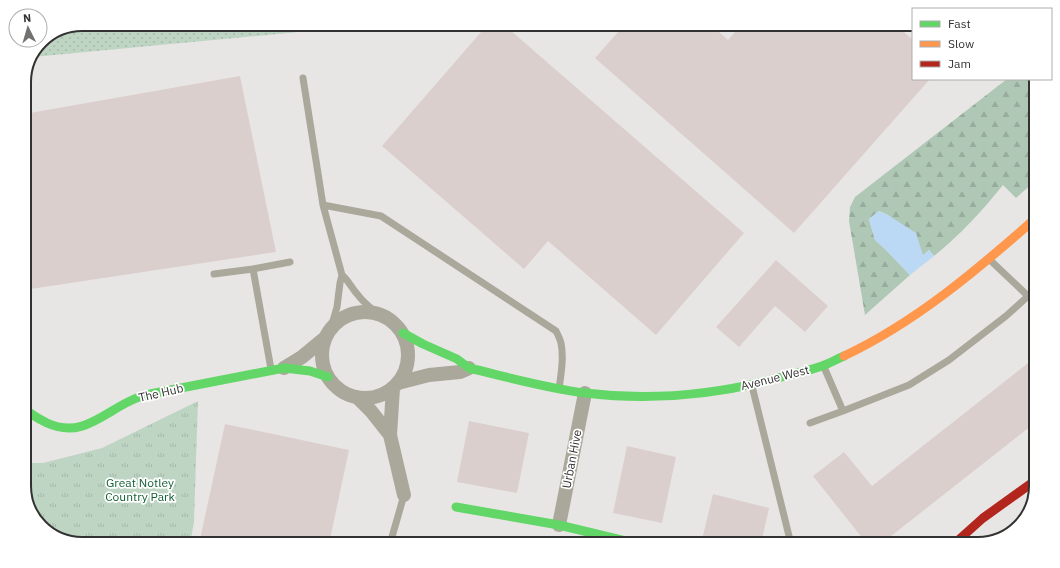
<svg xmlns="http://www.w3.org/2000/svg" width="1060" height="568" font-family="'IBM Plex Sans',sans-serif">
<style>
.grass{fill:url(#grass-dots)}
.forest{fill:url(#forest-firs)}
.park{fill:url(#park-tufts)}
.water{fill:#bbd8f4}
.building{fill:#dbcfce}
.lines{fill:none;stroke-linecap:round;stroke-linejoin:round}
.lane{stroke:#aaa89b;stroke-width:7}
.street{stroke:#aaa89b;stroke-width:14}
.fast{stroke:#63d668;stroke-width:9}
.slow{stroke:#ff974d;stroke-width:9}
.jam{stroke:#b3261e;stroke-width:9}
.labels{text-anchor:middle;stroke-width:3.5;stroke-linejoin:round;paint-order:stroke}
.street-label{font-size:12px;fill:#333231;stroke:#fff}
.park-label{font-size:12px;fill:#105d32;stroke:#fff}
.rim{fill:none;stroke:#333231;stroke-width:2}
</style>
<defs>
<pattern id="grass-dots" width="8" height="8" patternUnits="userSpaceOnUse"><rect width="8" height="8" fill="#bfd5c4"/><path d="M2 2h.1M6 6h.1" fill="none" stroke="#a5b7a9" stroke-width="1.8" stroke-linecap="round"/></pattern>
<pattern id="forest-firs" width="22" height="20" patternUnits="userSpaceOnUse"><rect width="22" height="20" fill="#afc8b5"/><path d="M5 1l3.5 6h-7zM16 11l3.5 6h-7z" fill="#97ac9c"/></pattern>
<pattern id="park-tufts" width="24" height="20" patternUnits="userSpaceOnUse"><rect width="24" height="20" fill="#bfd5c4"/><path d="M3 7l-1-3M5 7V3M7 7l1-3M15 17l-1-3M17 17v-4M19 17l1-3" fill="none" stroke="#a5b7a9"/></pattern>
</defs>
<rect width="100%" height="100%" fill="#e8e6e5"/>
<!-- grass -->
<path class="grass" d="M82 24H384L33 57 41 41Z"/>
<!-- forest -->
<path class="forest" d="M1007 79H1036V180L1016 198 1003 185C983 210 960 235 934 256L929 250 923 255 888 215 879 211 869 219 875 240 886 250 910 275 865 315 849 221 850 207 855 197Z"/>
<!-- park -->
<path class="park" d="M198 401 194 522 190 544H82L56 538 34 519 24 490V463H43L102 448Z"/>
<!-- water -->
<path class="water" d="M879 211 888 215 916 233 923 255 929 250 934 256 910 275 886 250 875 240 869 219Z"/>
<!-- building -->
<path class="building" d="M488 24H503L744 233 656 335 548 241 524 269 382 146Z
M625 24H710L728 40 742 24H895L913 40V79H930L794 233 595 58Z
M240 76 276 252 24 290V114Z
M776 260 828 306 805 332 775 306 739 347 716 327Z
M1028 363 1036 373V422L881 544H867L813 476 844 452 872 486Z
M469 421 529 433 517 493 457 482Z
M225 424 349 450 329 544H199Z
M627 446 676 457 662 523 613 513Z
M713 494 769 508 761 544H701Z"/>
<g class="lines">
<!-- lane -->
<path class="lane" d="M303 78 323 205 342 275 340 283 337 307 331 328
M323 205 381 216 556 331C558 335 560 339 561 343 564 358 561 374 559 389
M990 260 1028 296
M214 274 253 269
M342 275C349 281 352 289 358 295 363 302 370 307 376 313
M824 367 843 411 909 385 949 360 1006 316 1036 289
M271 369 253 269 290 262
M752 386 791 544
M810 423 843 411
M390 544 404 495"/>
<!-- street -->
<path class="street" d="M322 355a43 43 0 1 1 86 0a43 43 0 1 1-86 0Z
M284 368 302 357 325 338
M398 383 429 375 460 372 469 368
M393 388 390 435 404 495
M357 397 371 411 390 435
M559 525 585 393"/>
<!-- fast -->
<path class="fast" d="M403 333 423 344 457 359 469 368C507 377 546 388 585 393 650 401 715 395 778 378 793 374 808 371 822 366 830 363 837 359 844 356
M24 408C31 415 39 419 47 423 82 439 103 413 132 400 138 397 144 396 150 394L284 368 310 371 328 377
M456 507 559 525 638 544"/>
<!-- slow -->
<path class="slow" d="M844 356C916 322 977 270 1036 218"/>
<!-- jam -->
<path class="jam" d="M954 544 983 518 1036 480"/>
</g>
<g class="labels">
<!-- street labels -->
<g class="street-label">
<text transform="translate(775 378) rotate(-14)" y="4">Avenue West</text>
<text transform="translate(161 393) rotate(-13)" y="4">The Hub</text>
<text transform="translate(572 459) rotate(-79)" y="4">Urban Hive</text>
</g>
<!-- park labels -->
<g class="park-label">
<text x="140" y="487">Great Notley<tspan x="140" dy="14">Country Park</tspan></text>
</g>
</g>
<!-- crop -->
<path d="M0 0H1060V568H0ZM82 31H978A51 51 0 0 1 1029 82V486A51 51 0 0 1 978 537H82A51 51 0 0 1 31 486V82A51 51 0 0 1 82 31Z" fill="#fff" fill-rule="evenodd"/>
<path class="rim" d="M82 31H978A51 51 0 0 1 1029 82V486A51 51 0 0 1 978 537H82A51 51 0 0 1 31 486V82A51 51 0 0 1 82 31Z"/>
<!-- legend -->
<rect x="912" y="8" width="140" height="72" fill="#ffffff" stroke="#adadad"/>
<rect x="920" y="21" width="20" height="6" fill="#63d668" stroke="#adadad"/>
<text x="948" y="28" font-size="12" fill="#333231">Fast</text>
<rect x="920" y="41" width="20" height="6" fill="#ff974d" stroke="#adadad"/>
<text x="948" y="48" font-size="12" fill="#333231">Slow</text>
<rect x="920" y="61" width="20" height="6" fill="#b3261e" stroke="#adadad"/>
<text x="948" y="68" font-size="12" fill="#333231">Jam</text>
<!-- north arrow -->
<g transform="translate(28 28) rotate(355)"><circle r="19" fill="#ffffff" stroke="#adadad"/>
<path d="M0-3L7 15L0 10L-7 15Z" fill="#727170"/>
<text y="-6" font-size="11" font-weight="bold" text-anchor="middle" fill="#333231">N</text>
</g>
</svg>
